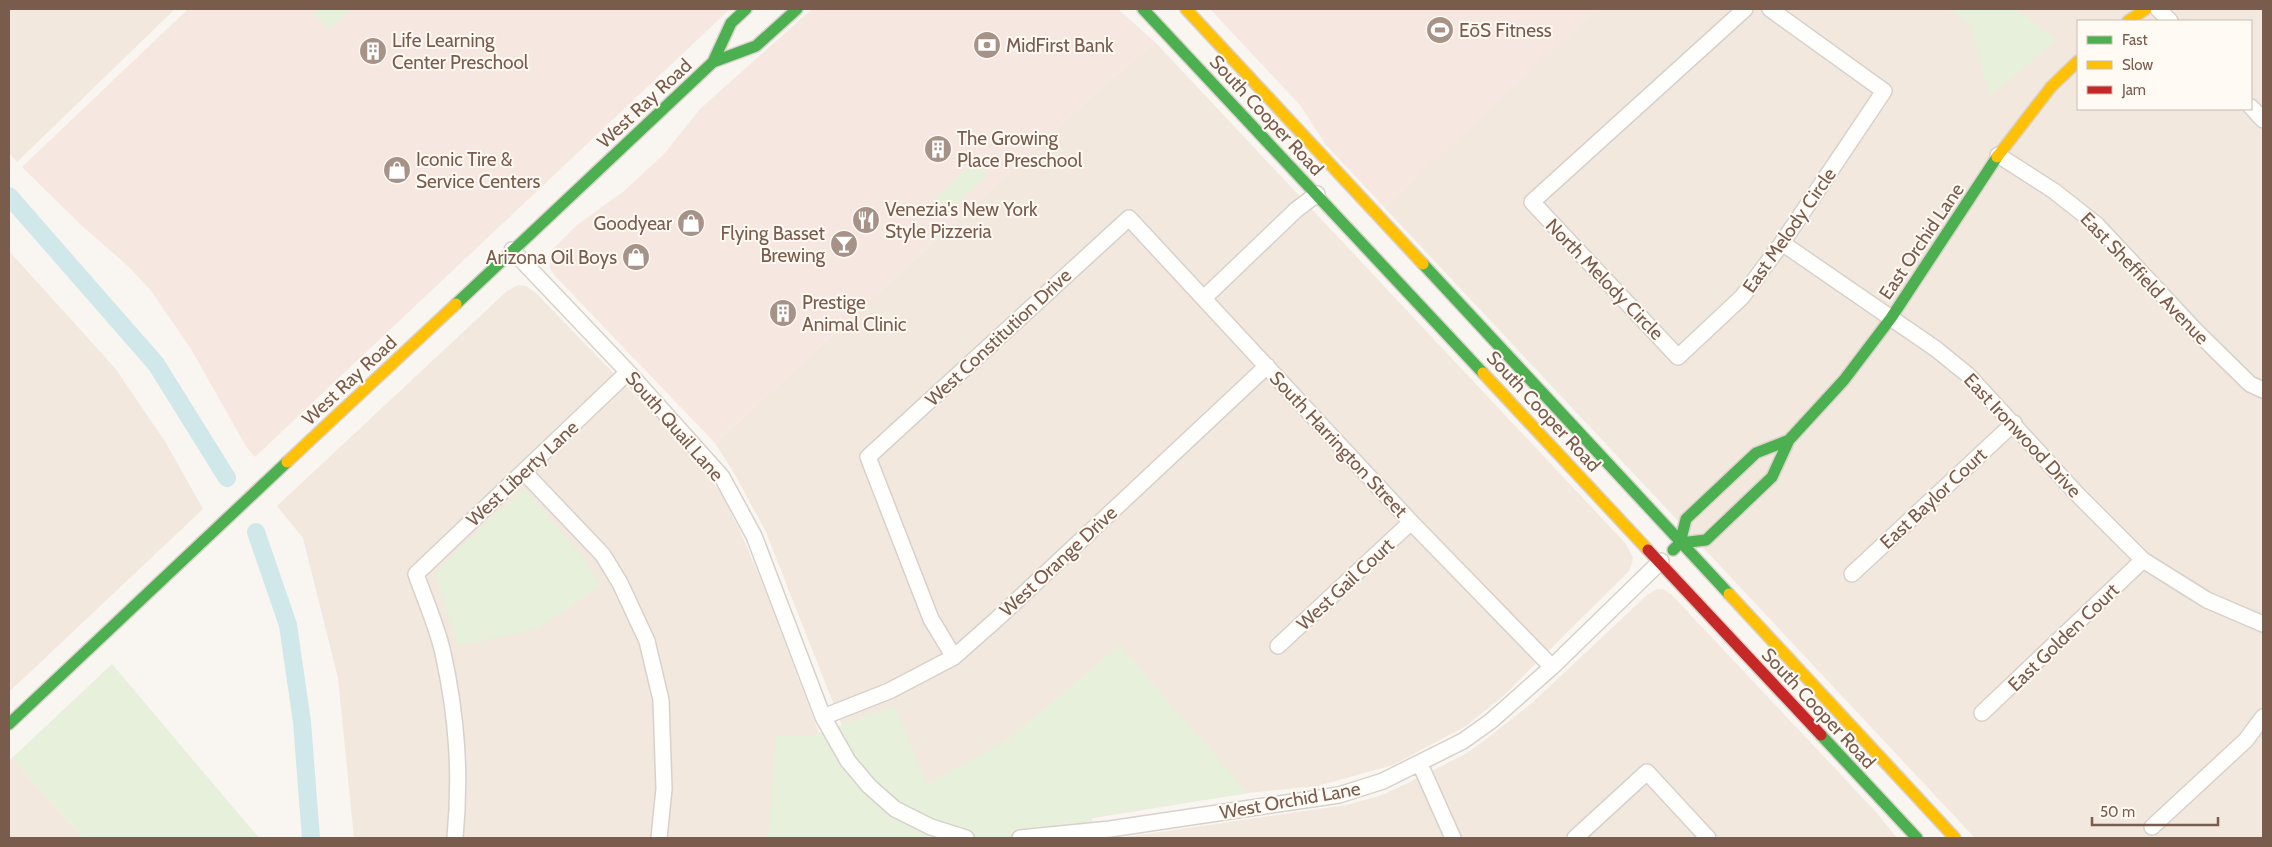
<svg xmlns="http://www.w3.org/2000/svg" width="2272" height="847" font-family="Cabin,sans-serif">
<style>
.residential{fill:#f2e8de;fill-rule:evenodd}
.commercial{fill:#f6e8e1}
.green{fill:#e7f0db}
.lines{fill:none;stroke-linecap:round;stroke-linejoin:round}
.canal{stroke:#d0e8ea;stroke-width:18}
.street-casing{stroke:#d7d1cb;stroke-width:18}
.fast-casing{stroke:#d9d2cb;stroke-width:14}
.slow-casing{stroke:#d9d2cb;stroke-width:14}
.jam-casing{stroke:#d9d2cb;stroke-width:14}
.street{stroke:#fefefd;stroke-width:15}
.fast{stroke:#4caf50;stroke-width:11}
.slow{stroke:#ffc107;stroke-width:11}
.jam{stroke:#c62828;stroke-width:11}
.labels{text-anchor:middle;stroke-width:4;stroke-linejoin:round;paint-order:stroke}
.poi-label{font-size:19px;fill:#7a5c4d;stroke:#fffaf3;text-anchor:start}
.street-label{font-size:19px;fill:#7a5c4d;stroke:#fffaf3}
</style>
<rect width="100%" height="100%" fill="#f9f5f0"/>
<!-- residential -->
<path class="residential" d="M9 9H175L17 162 9 153Z
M1596 9H2263V838H1975L1384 207ZM2078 21H2251V109H2078Z
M1155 42 1625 543 1633 557 1632 563 1629 571 1502 697 1466 726 1393 765 1317 786 1248 793 1050 825 970 827 848 741 766 532 734 473 715 443 1093 95Z
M9 251 115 368 166 443 203 509 9 692Z
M518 285 526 286 536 293 686 448 719 490 741 533 762 583 825 749 927 838H354L338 678 303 538 277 506 507 291Z
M1657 589H1663L1671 594 1876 812 1897 838H1119L1346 805 1379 796 1406 784 1467 753 1490 736 1532 703 1648 594Z
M12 758 83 838H9V761Z"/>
<!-- commercial -->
<path class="commercial" d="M188 9H730L255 457 247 448 191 349 152 292 129 267 80 224 22 167Z
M812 9H1118L1155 42 1093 95 715 443 556 277 550 269V252L577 225 624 191 664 154 700 109Z
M1210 9H1598L1384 207 1326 145 1300 105Z"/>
<!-- green -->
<path class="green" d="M314 9H351L329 30 315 15Z
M1949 9H2016L2056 40 1990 96 1969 23Z
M974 161 988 175 946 214 933 199Z
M524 488 581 555 601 585 537 629 458 646 434 573Z
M1120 645 1248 793 1092 817 1094 838H768L776 736 813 735 895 706 927 784 1004 742Z
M112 664 259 838H83L12 758Z"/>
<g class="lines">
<!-- canal -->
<path class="canal" d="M9 196 156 364 227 478
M256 532 288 625 302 722 311 838"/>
<!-- street casing -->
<g class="street-casing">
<path id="street" d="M1745 9 1532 202 1678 357 1742 297 1782 243 1884 91 1770 9
M2158 9 2170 21
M2251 107 2263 120
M1998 155 2054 191 2097 225 2195 330 2250 384 2263 390
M1782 243 1936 349 1968 375 2078 495 2143 560 2207 600 2263 624
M512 250 628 372 722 477 754 536 823 717 848 761 869 786 895 809 931 827 966 838
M1204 298 1296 210 1317 194
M524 472 603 555 620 583 647 641 661 700 664 789 659 838
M1852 574 2014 423
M1278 646 1411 522
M954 657 931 619 868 457 1129 218 1411 522 1552 667
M1982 713 2143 560
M823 717 889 691 954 657 997 619 1267 366
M1420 764 1453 838
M2152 827 2246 740 2263 717
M455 838C461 773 457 717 443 653 437 626 425 600 416 574L628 372
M1020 838 1110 829 1339 795 1383 781 1463 741 1491 721 1552 667 1661 561
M1575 838 1647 772 1708 838"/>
</g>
<!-- fast casing -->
<g class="fast-casing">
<path id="fast" d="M1143 9 1483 373
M713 62 756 46 797 9
M1423 264 1729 594
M456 304 713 62 731 23 746 9
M1680 543 1706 540 1772 477 1789 440 1844 380 1891 318 1997 157
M1673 550 1680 543 1686 519 1756 453 1789 440
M9 724 287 462
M1821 735 1917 838"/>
</g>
<!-- slow casing -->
<g class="slow-casing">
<path id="slow" d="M1186 9 1423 264
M2128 21 2146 9
M1997 157 2051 87 2078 61
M1483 373 1648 550
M287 462 456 304
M1729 594 1955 838"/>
</g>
<!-- jam casing -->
<g class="jam-casing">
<path id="jam" d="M1648 550 1821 735"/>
</g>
<!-- street -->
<use href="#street" class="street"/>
<!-- fast -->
<use href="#fast" class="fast"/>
<!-- slow -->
<use href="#slow" class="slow"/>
<!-- jam -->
<use href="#jam" class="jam"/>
</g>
<!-- icons -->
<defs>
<g id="stadium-disc" transform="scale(1.4375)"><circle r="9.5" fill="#a69286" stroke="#fffaf3"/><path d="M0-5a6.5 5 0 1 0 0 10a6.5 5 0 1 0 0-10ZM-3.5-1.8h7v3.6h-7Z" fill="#fff"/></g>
<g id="bank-disc" transform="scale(1.4375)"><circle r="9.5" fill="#a69286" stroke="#fffaf3"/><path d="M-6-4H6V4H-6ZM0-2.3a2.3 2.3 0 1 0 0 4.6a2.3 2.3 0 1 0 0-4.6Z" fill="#fff"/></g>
<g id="building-disc" transform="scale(1.4375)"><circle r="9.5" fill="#a69286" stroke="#fffaf3"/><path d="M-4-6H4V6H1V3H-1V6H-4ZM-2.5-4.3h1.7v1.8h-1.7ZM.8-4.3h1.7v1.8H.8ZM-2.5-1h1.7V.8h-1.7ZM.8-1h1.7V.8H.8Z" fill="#fff"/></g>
<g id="shop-disc" transform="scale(1.4375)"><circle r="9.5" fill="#a69286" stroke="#fffaf3"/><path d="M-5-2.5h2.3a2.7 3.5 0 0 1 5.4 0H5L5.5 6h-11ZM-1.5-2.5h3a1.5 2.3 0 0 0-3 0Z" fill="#fff"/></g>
<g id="restaurant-disc" transform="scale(1.4375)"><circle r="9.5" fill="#a69286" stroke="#fffaf3"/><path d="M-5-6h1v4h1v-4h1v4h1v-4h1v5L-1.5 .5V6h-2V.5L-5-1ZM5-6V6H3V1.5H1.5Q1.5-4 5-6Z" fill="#fff"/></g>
<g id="bar-disc" transform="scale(1.4375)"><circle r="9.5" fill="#a69286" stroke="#fffaf3"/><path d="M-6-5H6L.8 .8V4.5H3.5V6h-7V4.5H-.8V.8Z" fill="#fff"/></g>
</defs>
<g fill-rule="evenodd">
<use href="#stadium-disc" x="1440" y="30"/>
<use href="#bank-disc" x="987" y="45"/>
<use href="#building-disc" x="373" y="51"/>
<use href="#building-disc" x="938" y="149"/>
<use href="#shop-disc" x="397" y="170"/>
<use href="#restaurant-disc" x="866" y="220"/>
<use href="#shop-disc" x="691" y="223"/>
<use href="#bar-disc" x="844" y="244"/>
<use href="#shop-disc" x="636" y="257"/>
<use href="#building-disc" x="783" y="313"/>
</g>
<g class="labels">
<!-- poi labels -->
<g class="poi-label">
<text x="1459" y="37">EōS Fitness</text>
<text x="392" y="47">Life Learning<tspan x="392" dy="22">Center Preschool</tspan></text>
<text x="1006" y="52">MidFirst Bank</text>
<text x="957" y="145">The Growing<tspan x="957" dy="22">Place Preschool</tspan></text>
<text x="416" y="166">Iconic Tire &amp;<tspan x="416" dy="22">Service Centers</tspan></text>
<text x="885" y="216">Venezia's New York<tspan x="885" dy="22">Style Pizzeria</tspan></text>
<text x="672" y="230" text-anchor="end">Goodyear</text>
<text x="825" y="240" text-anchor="end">Flying Basset<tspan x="825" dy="22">Brewing</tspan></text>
<text x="617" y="264" text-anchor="end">Arizona Oil Boys</text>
<text x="802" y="309">Prestige<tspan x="802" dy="22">Animal Clinic</tspan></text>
</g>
<!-- street labels -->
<g class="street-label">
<text transform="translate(644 103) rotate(-43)" y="7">West Ray Road</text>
<text transform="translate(1267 115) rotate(47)" y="7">South Cooper Road</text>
<text transform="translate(1789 230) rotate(-55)" y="7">East Melody Circle</text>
<text transform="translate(1921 241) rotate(-56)" y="7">East Orchid Lane</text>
<text transform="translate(2145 278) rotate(46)" y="7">East Sheffield Avenue</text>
<text transform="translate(1605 279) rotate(46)" y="7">North Melody Circle</text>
<text transform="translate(998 337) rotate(-43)" y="7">West Constitution Drive</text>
<text transform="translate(349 380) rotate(-43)" y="7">West Ray Road</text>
<text transform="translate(1544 411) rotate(47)" y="7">South Cooper Road</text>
<text transform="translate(675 426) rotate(49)" y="7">South Quail Lane</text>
<text transform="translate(2023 435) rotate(47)" y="7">East Ironwood Drive</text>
<text transform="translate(1339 444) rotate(47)" y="7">South Harrington Street</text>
<text transform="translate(522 473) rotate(-43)" y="7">West Liberty Lane</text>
<text transform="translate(1933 498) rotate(-43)" y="7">East Baylor Court</text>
<text transform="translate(1058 561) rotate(-43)" y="7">West Orange Drive</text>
<text transform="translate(1345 584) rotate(-43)" y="7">West Gail Court</text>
<text transform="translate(2063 637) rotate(-44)" y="7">East Golden Court</text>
<text transform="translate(1819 708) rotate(47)" y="7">South Cooper Road</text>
<text transform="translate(1290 800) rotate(-10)" y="7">West Orchid Lane</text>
</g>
</g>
<!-- border -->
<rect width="2272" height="847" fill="none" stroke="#7a5c4d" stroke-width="20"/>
<!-- legend -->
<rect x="2077" y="20" width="175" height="90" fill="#fffaf3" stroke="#cabbb1"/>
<rect x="2087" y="36" width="25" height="8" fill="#4caf50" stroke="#cabbb1"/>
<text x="2122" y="45" font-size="15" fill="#7a5c4d">Fast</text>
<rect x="2087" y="61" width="25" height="8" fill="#ffc107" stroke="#cabbb1"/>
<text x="2122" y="70" font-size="15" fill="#7a5c4d">Slow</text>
<rect x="2087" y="86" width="25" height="8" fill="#c62828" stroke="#cabbb1"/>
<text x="2122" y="95" font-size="15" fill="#7a5c4d">Jam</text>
<!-- scale -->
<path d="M2092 817v8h126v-8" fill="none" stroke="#7a5c4d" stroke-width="2.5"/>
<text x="2100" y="817" font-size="15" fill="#7a5c4d" stroke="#fffaf3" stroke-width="4" paint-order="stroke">50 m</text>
</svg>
